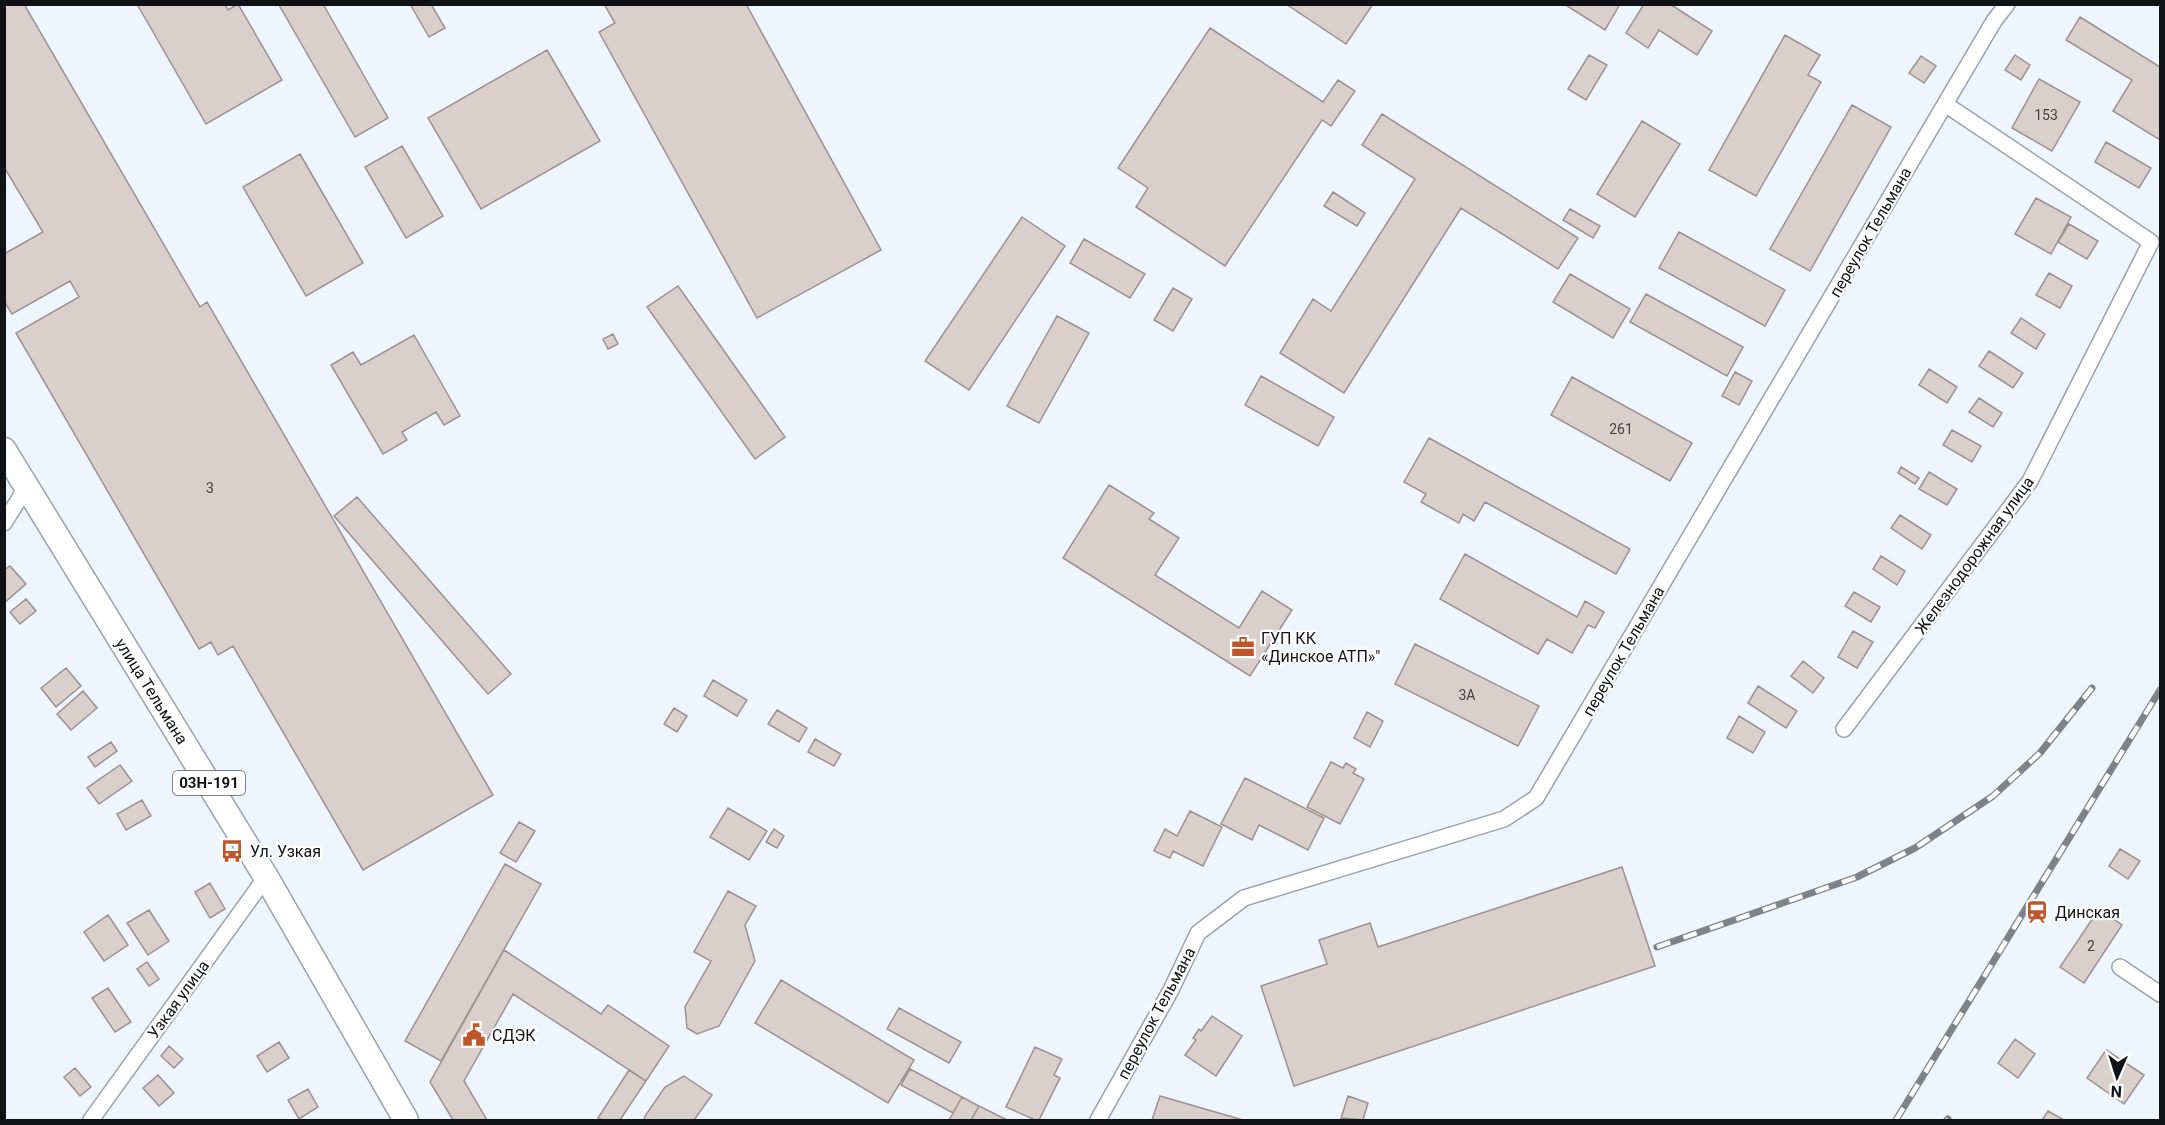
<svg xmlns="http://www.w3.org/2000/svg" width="2165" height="1125" font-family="Roboto,sans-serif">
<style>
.building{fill:#dacfcc;stroke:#9c918f;stroke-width:1.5}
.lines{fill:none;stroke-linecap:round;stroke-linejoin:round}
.street-casing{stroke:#9ba1a9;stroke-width:18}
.primary-casing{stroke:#9ba1a9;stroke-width:27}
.street{stroke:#fff;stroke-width:15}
.primary{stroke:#fff;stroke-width:24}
.rail-casing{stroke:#7f8389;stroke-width:7}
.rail{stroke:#fff;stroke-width:4.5;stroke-dasharray:14;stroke-linecap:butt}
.labels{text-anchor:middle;stroke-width:4.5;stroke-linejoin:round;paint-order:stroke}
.number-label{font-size:14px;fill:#424143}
.shield{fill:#fff;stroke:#58595b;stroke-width:1.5}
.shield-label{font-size:15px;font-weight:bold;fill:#101215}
.street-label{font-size:16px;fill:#101215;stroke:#fff}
.poi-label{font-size:16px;fill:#101215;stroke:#fff;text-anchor:start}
</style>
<rect width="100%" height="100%" fill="#eff5fe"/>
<!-- building -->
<path class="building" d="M4 4H24L200 307 207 302 493 795 363 870 233 646 218 655 211 642 199 649 16 333 79 297 70 281 12 314 4 301V254L43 232 4 167Z
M137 4H225L228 10 238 4 282 80 206 124Z
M323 4 388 118 355 137 279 5Z
M410 4H431L445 28 429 37Z
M604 4H746L881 250 757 318 599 32 615 23Z
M1286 4H1373L1346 44Z
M1564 4H1620L1605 30Z
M1644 4H1670L1712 31 1697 55 1659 30 1648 48 1626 33Z
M2080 17 2160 67V140L2113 111 2132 80 2066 40Z
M1210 28 1323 102 1338 80 1355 91 1331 126 1322 120 1225 266 1136 207 1148 188 1118 168Z
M1785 35 1820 55 1808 75 1821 82 1756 196 1709 170Z
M547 50 600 141 481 209 428 118Z
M1589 55 1607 65 1586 100 1568 89Z
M2015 55 2030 65 2021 80 2005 70Z
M1921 56 1936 66 1924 83 1909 73Z
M2039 79 2080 102 2052 151 2012 128Z
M1852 105 1891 127 1810 271 1770 249Z
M1382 114 1578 238 1558 269 1461 208 1344 393 1280 353 1313 299 1331 311 1415 179 1362 145Z
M1642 121 1680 144 1635 217 1597 194Z
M2106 142 2151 168 2139 188 2095 162Z
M402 146 443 216 406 238 365 167Z
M300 154 363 263 306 296 243 187Z
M1333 192 1365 213 1357 226 1324 206Z
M2036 198 2071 217 2051 254 2015 234Z
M1570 209 1600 226 1593 238 1563 220Z
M1022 217 1065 246 969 390 925 361Z
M2069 224 2098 241 2087 259 2058 242Z
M1679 232 1785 290 1765 326 1659 268Z
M1084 239 1145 274 1130 298 1070 263Z
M2049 273 2072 286 2060 308 2036 295Z
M1570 274 1630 309 1613 338 1553 302Z
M678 286 785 437 755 459 647 307Z
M1173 288 1192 299 1173 331 1154 320Z
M1646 294 1743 347 1727 376 1630 322Z
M1057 316 1089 333 1039 423 1007 406Z
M2021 318 2045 334 2036 349 2011 333Z
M613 334 618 344 608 349 603 339Z
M414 335 460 416 444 425 436 412 402 432 407 440 383 454 331 365 353 352 361 365Z
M1989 351 2023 373 2013 388 1979 366Z
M1929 369 1957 387 1947 403 1919 385Z
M1735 372 1752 381 1739 405 1722 396Z
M1261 376 1334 417 1318 446 1245 405Z
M1572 377 1692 443 1670 481 1551 415Z
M1979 398 2002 413 1993 427 1969 412Z
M1952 430 1981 446 1972 462 1943 445Z
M1429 438 1630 549 1616 574 1485 502 1474 521 1463 514 1459 523 1421 502 1426 494 1404 482Z
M1901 467 1919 478 1915 484 1898 473Z
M1929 472 1957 489 1947 505 1919 489Z
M1109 485 1154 513 1149 519 1179 538 1155 575 1239 628 1262 591 1292 610 1250 676 1063 558Z
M357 497 511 674 488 694 334 516Z
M1900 515 1931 535 1922 549 1891 528Z
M1465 554 1577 617 1585 601 1604 612 1595 628 1588 625 1572 653 1547 639 1538 654 1440 599Z
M1881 556 1905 571 1897 585 1873 569Z
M10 566 26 584 4 603V570Z
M1854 592 1880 607 1871 622 1845 606Z
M26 599 36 611 20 624 10 612Z
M1853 631 1873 642 1857 668 1838 657Z
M1415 644 1539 706 1518 746 1395 684Z
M1803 661 1824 678 1813 693 1791 676Z
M66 668 81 686 56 707 41 688Z
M713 680 747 700 737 716 704 696Z
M1758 686 1797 711 1786 728 1748 703Z
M83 691 97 708 71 730 57 714Z
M674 708 687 716 677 732 664 724Z
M777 710 807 728 799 742 768 724Z
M1367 712 1383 721 1370 747 1354 738Z
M1739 716 1765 732 1753 753 1727 738Z
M815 739 841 754 834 766 808 752Z
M111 742 117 751 95 767 88 757Z
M1331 762 1343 768 1346 763 1356 769 1353 773 1364 779 1340 824 1307 807Z
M120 765 132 781 99 804 87 788Z
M1245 778 1324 818 1308 850 1259 825 1252 840 1221 824Z
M142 800 151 816 126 830 117 814Z
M728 808 767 831 749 860 710 837Z
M1190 811 1222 827 1203 866 1173 851 1170 858 1154 851 1165 829 1177 836Z
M519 822 535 831 516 862 500 853Z
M774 829 784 836 777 848 766 842Z
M2120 849 2140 861 2128 879 2109 866Z
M505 864 541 884 441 1061 405 1041Z
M1622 867 1655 966 1294 1086 1261 986 1327 964 1319 940 1370 923 1378 947Z
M210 883 225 909 210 918 195 892Z
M728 891 756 906 745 925 755 961 719 1026 697 1034 687 1028 685 1007 711 961 694 952Z
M2099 909 2122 925 2084 983 2060 967Z
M149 910 169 941 148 955 127 923Z
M108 915 128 945 104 961 84 932Z
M504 950 601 1014 608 1005 669 1046 646 1081 513 994 464 1081 487 1120H453L430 1082Z
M147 962 159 979 149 986 137 969Z
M781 980 914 1060 888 1103 755 1023Z
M108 988 131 1022 115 1032 92 998Z
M899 1008 961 1042 949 1063 887 1029Z
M1212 1016 1242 1036 1216 1076 1185 1055 1196 1040 1193 1038 1199 1029 1201 1031Z
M2015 1039 2035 1054 2018 1078 1998 1063Z
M279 1042 289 1058 267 1072 257 1056Z
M169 1046 183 1059 174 1068 161 1056Z
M1035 1047 1062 1059 1054 1075 1060 1078 1039 1120H1035L1006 1107Z
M2106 1050 2144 1075 2124 1104 2087 1078Z
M75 1068 91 1087 80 1096 64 1077Z
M910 1069 962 1097 953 1113 901 1085Z
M629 1070 646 1081 620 1120H602L598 1118Z
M158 1075 174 1093 159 1106 143 1088Z
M684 1076 712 1095 694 1120H644L645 1116 665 1087Z
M308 1089 318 1107 299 1119 288 1100Z
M1160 1096 1243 1120H1152Z
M1348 1096 1368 1103 1363 1120 1341 1118Z
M962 1097 979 1106 971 1120H949Z
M979 1106 1007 1120H971Z
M2048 1111 2064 1120H2042Z"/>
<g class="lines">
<!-- street casing -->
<g class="street-casing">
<path id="street" d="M4 523 26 488
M1844 729 2030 481 2151 242 1945 104
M2120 967 2160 994
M91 1120 266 877
M1098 1120 1171 990 1198 933 1244 898 1504 819 1536 798 1994 21 2007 4"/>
</g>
<!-- primary casing -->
<g class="primary-casing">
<path id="primary" d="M4 450 266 877 406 1120"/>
</g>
<!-- street -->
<use href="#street" class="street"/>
<!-- primary -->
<use href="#primary" class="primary"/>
<!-- rail casing -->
<g class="rail-casing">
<path id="rail" d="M1657 947 1857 877 1915 848 1993 796 2040 753 2092 688
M1896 1120 2160 690
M1947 1120 1948 1119"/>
</g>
<!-- rail -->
<use href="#rail" class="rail"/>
</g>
<!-- icons -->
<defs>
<g id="office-bare" transform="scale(1.8)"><path d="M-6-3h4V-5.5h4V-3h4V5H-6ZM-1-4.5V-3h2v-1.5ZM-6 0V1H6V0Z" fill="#bd572b" stroke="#fff" stroke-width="2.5" paint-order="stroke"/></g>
<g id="bus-bare" transform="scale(1.8)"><path d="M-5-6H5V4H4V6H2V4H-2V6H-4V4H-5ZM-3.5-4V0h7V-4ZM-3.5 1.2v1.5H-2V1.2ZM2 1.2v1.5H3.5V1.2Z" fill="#bd572b" stroke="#fff" stroke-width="2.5" paint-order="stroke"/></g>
<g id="station-bare" transform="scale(1.8)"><path d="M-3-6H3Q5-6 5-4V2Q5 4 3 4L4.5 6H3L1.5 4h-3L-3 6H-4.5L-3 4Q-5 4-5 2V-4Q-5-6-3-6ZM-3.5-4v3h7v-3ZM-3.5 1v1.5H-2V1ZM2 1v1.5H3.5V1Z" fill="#bd572b" stroke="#fff" stroke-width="2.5" paint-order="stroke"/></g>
<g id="civic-bare" transform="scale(1.8)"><path d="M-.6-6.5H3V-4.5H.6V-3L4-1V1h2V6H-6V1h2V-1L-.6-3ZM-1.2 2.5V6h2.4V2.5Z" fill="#bd572b" stroke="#fff" stroke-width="2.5" paint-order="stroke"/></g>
</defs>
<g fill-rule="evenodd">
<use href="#office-bare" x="1243" y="647"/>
<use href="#bus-bare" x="232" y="851"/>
<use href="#station-bare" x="2037" y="912"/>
<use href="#civic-bare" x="474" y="1035"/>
</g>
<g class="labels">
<!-- number labels -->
<g class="number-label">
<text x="2046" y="120">153</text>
<text x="1621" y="434">261</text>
<text x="210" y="493">3</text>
<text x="1467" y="700">3А</text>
<text x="2091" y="951">2</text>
</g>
<!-- shield labels -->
<rect class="shield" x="173" y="771" width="72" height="24" rx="4.5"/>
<g class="shield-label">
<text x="209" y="788">03Н-191</text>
</g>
<!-- street labels -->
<g class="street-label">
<text transform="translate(1870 232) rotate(-60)" y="6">переулок Тельмана</text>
<text transform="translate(1974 555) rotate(-54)" y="6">Железнодорожная улица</text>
<text transform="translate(1623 651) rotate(-60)" y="6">переулок Тельмана</text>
<text transform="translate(152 691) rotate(58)" y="6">улица Тельмана</text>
<text transform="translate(178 999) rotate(-54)" y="6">Узкая улица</text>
<text transform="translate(1156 1013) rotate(-62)" y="6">переулок Тельмана</text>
</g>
<!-- poi labels -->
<g class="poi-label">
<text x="1261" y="644">ГУП КК<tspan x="1261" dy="18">«Динское АТП»"</tspan></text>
<text x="250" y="857">Ул. Узкая</text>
<text x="2055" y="918">Динская</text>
<text x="492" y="1041">СДЭК</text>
</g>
</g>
<!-- border -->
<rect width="2165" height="1125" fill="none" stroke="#101215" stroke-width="12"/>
<!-- north arrow -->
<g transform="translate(2117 1077) rotate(183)" stroke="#ffffff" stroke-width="4.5" paint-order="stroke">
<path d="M0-4.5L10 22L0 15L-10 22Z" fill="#101215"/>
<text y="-9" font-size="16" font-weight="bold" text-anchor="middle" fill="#101215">N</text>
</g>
</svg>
